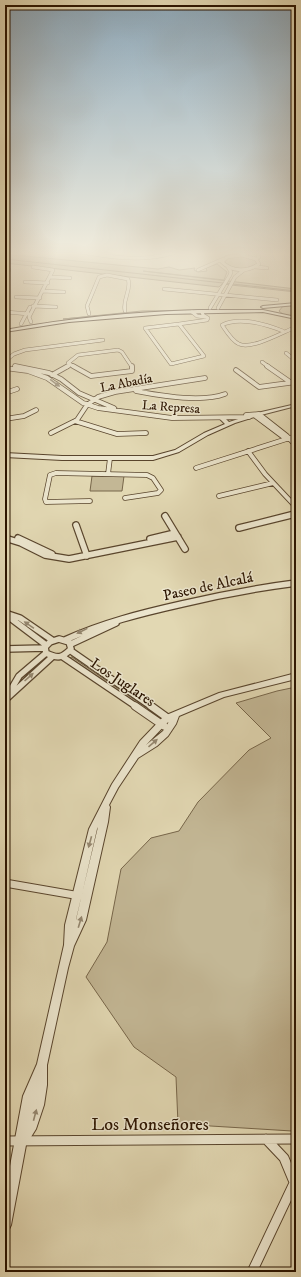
<svg xmlns="http://www.w3.org/2000/svg" width="301" height="1277" font-family="'IM FELL DW Pica',serif">
<style>
.green{fill:#c3b795;stroke:#77664a}
.lines{fill:none;stroke-linecap:round;stroke-linejoin:round}
.stream{stroke:#746147;stroke-width:1}
.minor-far4-casing{stroke:#59452d;stroke-width:4}
.minor-far3-casing{stroke:#59452d;stroke-width:5.5}
.minor-far2-casing{stroke:#59452d;stroke-width:8}
.minor-far1-casing{stroke:#59452d;stroke-width:9}
.minor-casing{stroke:#59452d;stroke-width:11}
.tertiary-casing{stroke:#59452d;stroke-width:2}
.secondary-casing{stroke:#2b1400;stroke-width:2}
.minor-far4{stroke:#ece6ce;stroke-width:3}
.minor-far3{stroke:#ece6ce;stroke-width:4}
.minor-far2{stroke:#ece6ce;stroke-width:5.5}
.minor-far1{stroke:#ece6ce;stroke-width:7}
.minor{stroke:#ece6ce;stroke-width:9}
.tertiary{fill:#ece6ce;fill-rule:evenodd}
.secondary{fill:#ece6ce;fill-rule:evenodd}
.oneway{fill:#958871}
.labels{text-anchor:middle;stroke-width:3;stroke-linejoin:round;paint-order:stroke}
.far-street-label{font-size:13px;fill:#2b1400;stroke:#ece6ce}
.street-label{font-size:15px;fill:#2b1400;stroke:#ece6ce}
.near-street-label{font-size:18px;fill:#2b1400;stroke:#ece6ce}
</style>
<rect width="100%" height="100%" fill="#e2d8b3"/>
<filter id="stains"><feTurbulence type="fractalNoise" baseFrequency=".005" numOctaves="4"/><feColorMatrix values="0 0 0 0 .2 0 0 0 0 .09 0 0 0 0 .02 0 0 0 .5 -.17"/></filter>
<radialGradient id="worn" r=".72"><stop offset=".6" stop-color="#630" stop-opacity="0"/><stop offset="1" stop-color="#630" stop-opacity=".3"/></radialGradient>
<!-- green -->
<path class="green" d="M5 254 158 269 169 267 179 270 195 268 194 270 198 272 207 271 206 268 217 264 227 272 224 280 143 271 296 289V292L222 284 219 287 5 263Z
M239 256 253 259 257 263C249 271 231 270 224 262L227 258Z
M296 305V317L284 315 279 311 283 306Z
M214 310 128 313 63 319 142 311Z
M92 476H124L122 491H90Z
M71 657H72L157 715 155 716 70 658Z
M296 687V1134L292 1131 178 1124 176 1077 134 1047 86 977 107 942 121 869 151 838 179 831 198 802 249 750 271 738 236 703 277 691Z"/>
<g class="lines">
<!-- stream -->
<path class="stream" d="M5 259 296 291"/>
<!-- minor-far4 casing -->
<g class="minor-far4-casing">
<path id="minor-far4" d="M79 252C112 257 144 263 176 252
M257 252 259 257 257 259
M242 255 256 259 259 264C248 272 232 272 222 262L227 257Z
M255 267 267 268
M5 270H9
M198 270 223 259
M50 277 70 278
M25 282 48 283
M164 289 277 300
M42 291 64 292
M16 297 40 298
M33 306 56 307
M210 308 230 275 231 272 228 267
M218 308 235 277 244 270
M6 312 29 314
M192 312 197 316 205 317
M89 314 87 306 99 277 107 275 128 279C132 290 122 299 125 311
M31 322 29 317 53 270 33 267
M21 324 30 307
M179 324 204 356 171 364 145 328Z
M179 324 207 320 208 318 203 315 202 312
M283 331C265 324 240 316 222 325 226 331 232 341 239 344 252 350 283 332 296 327
M286 353 296 361
M5 361 14 354 25 350 103 340
M262 362 269 367
M15 366 19 367
M67 367 70 365
M75 367 68 363 78 355 118 350 122 352 132 367"/>
</g>
<!-- minor-far3 casing -->
<g class="minor-far3-casing">
<path id="minor-far3" d="M15 366 49 373 61 379 79 393 114 408
M73 366 91 376 132 371V366
M267 366 290 382
M5 368 28 371 47 378 83 403 98 408 172 418 249 417
M236 370 259 387 296 382
M52 375 68 366
M136 391C161 396 201 403 225 394
M5 393 17 389
M246 415 259 414 287 436 296 446
M254 415 286 439
M5 419 24 416 36 410
M75 421 117 434 146 433
M51 433 77 420 87 405 98 397 115 392 205 378
M248 451 265 474 296 507
M196 468 296 436
M5 472 7 474 5 479
M108 474 110 458
M219 496 273 483
M90 501 46 502 45 499 50 475 56 473 147 475 153 478 161 490 158 493 125 498
M291 515 296 514"/>
</g>
<!-- minor-far2 casing -->
<g class="minor-far2-casing">
<path id="minor-far2" d="M165 516 185 549
M76 525 87 556
M239 528 295 514
M5 538 21 543 45 555 69 559 178 537
M18 538 52 554
M150 539 175 533
M5 613 20 618 52 640
M5 614 46 645
M59 639 69 642 71 649C62 658 58 659 46 653L45 647 50 642Z
M65 640C102 623 142 613 182 604 220 595 257 588 296 583
M71 644 116 623
M5 649 45 648
M71 651 152 707
M63 657 137 707
M9 693 19 676 46 653
M5 700 52 657"/>
</g>
<!-- minor-far1 casing -->
<g class="minor-far1-casing">
<path id="minor-far1" d="M135 706 164 726
M151 706 169 719
M5 883 80 896"/>
</g>
<!-- minor casing -->
<g class="minor-casing">
<path id="minor" d="M266 1139 284 1158 294 1182
M5 1141 296 1139
M252 1272 296 1179"/>
</g>
<!-- tertiary casing -->
<g class="tertiary-casing">
<path id="tertiary" d="M296 404V406L261 415 235 423 208 435 179 452 153 460H62L5 457V453L62 456H153L175 450 204 433 225 424 219 418 220 417H224L229 422 257 413Z
M296 673V679L224 697 179 716 176 724 168 736 157 746 138 758 118 788 109 805 110 807 108 822 86 920 74 946 68 968 47 1065V1085L44 1105 36 1129 26 1145 11 1225 9 1229 5 1231V1193L23 1096 37 1064 64 945 65 925 89 829 112 784 140 741 164 716 219 693ZM170 720 163 731 146 745ZM98 827 76 919V920L97 829Z"/>
</g>
<!-- secondary casing -->
<g class="secondary-casing">
<path id="secondary" d="M296 303V305L263 308 261 307 263 306Z
M198 310H263L296 317V319L263 312 166 314 69 322 5 332V330C69 318 133 312 198 310Z"/>
</g>
<!-- minor-far4 -->
<use href="#minor-far4" class="minor-far4"/>
<!-- minor-far3 -->
<use href="#minor-far3" class="minor-far3"/>
<!-- minor-far2 -->
<use href="#minor-far2" class="minor-far2"/>
<!-- minor-far1 -->
<use href="#minor-far1" class="minor-far1"/>
<!-- minor -->
<use href="#minor" class="minor"/>
<!-- tertiary -->
<use href="#tertiary" class="tertiary"/>
<!-- secondary -->
<use href="#secondary" class="secondary"/>
</g>
<!-- one-way arrows -->
<defs><path id="oneway-solid" d="M-6-.8H1V-3.2L6.5 0L1 3.2V.8H-6Z"/></defs>
<g class="oneway">
<use href="#oneway-solid" transform="translate(55 383) rotate(36)"/>
<use href="#oneway-solid" transform="translate(29 625) rotate(-146)"/>
<use href="#oneway-solid" transform="translate(82 631) rotate(154)"/>
<use href="#oneway-solid" transform="translate(29 677) rotate(-42)"/>
<use href="#oneway-solid" transform="translate(153 743) rotate(-41)"/>
<use href="#oneway-solid" transform="translate(90 842) rotate(105)"/>
<use href="#oneway-solid" transform="translate(80 922) rotate(-73)"/>
<use href="#oneway-solid" transform="translate(35 1115) rotate(-75)"/>
</g>
<!-- sky -->
<linearGradient id="sky" x2="0" y2="1"><stop stop-color="#8da8ba"/><stop offset="0.59" stop-color="#f2eddd"/><stop offset="1" stop-color="#f2eddd" stop-opacity="0"/></linearGradient>
<rect width="301" height="430" fill="url(#sky)"/>
<g class="labels">
<!-- far-street labels -->
<g class="far-street-label">
<text transform="translate(126 382) rotate(-11)" y="5">La Abadía</text>
<text transform="translate(171 406) rotate(4)" y="5">La Represa</text>
</g>
<!-- street labels -->
<g class="street-label">
<text transform="translate(208 586) rotate(-12)" y="5">Paseo de Alcalá</text>
<text transform="translate(123 682) rotate(34)" y="5">Los Juglares</text>
</g>
<!-- near-street labels -->
<g class="near-street-label">
<text x="150" y="1130">Los Monseñores</text>
</g>
</g>
<!-- margin -->
<rect width="301" height="1277" fill="none" stroke="#e2d8b3" stroke-width="20"/>
<rect x="6" y="6" width="289" height="1265" fill="none" stroke="#2b1400" stroke-width="2"/>
<rect x="10" y="10" width="281" height="1257" fill="none" stroke="#2b1400"/>
<rect width="100%" height="100%" filter="url(#stains)"/>
<rect width="100%" height="100%" fill="url(#worn)"/>
</svg>
